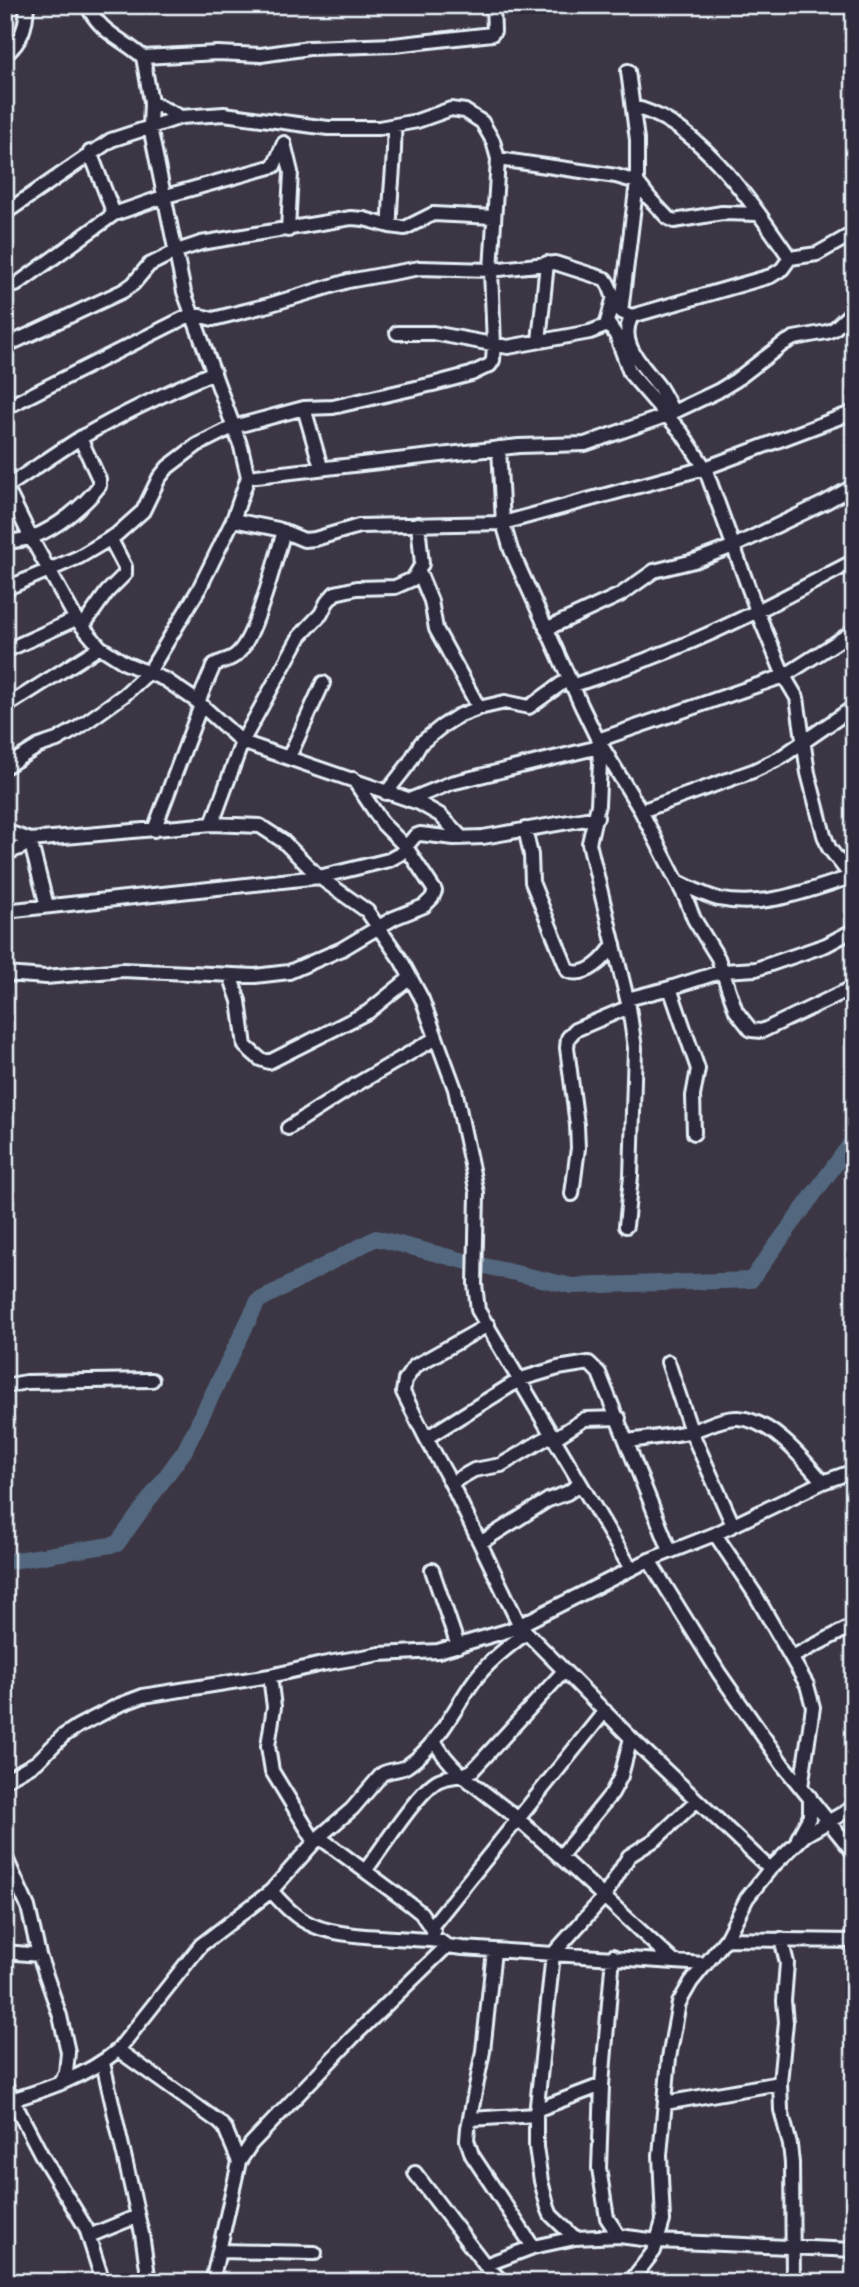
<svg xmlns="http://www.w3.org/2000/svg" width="859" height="2287" font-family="Pangolin,sans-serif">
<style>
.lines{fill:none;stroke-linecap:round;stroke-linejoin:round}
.river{stroke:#53687f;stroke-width:16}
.minor-casing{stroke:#e8f1f8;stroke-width:18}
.minor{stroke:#2f2a3d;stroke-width:12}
</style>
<rect width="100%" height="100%" fill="#3c3644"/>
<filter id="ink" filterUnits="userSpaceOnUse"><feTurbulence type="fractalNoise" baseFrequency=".0143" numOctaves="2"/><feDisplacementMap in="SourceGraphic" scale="14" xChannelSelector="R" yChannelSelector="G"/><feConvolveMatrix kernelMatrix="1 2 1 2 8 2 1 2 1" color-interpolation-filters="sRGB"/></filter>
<g filter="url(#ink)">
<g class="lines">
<!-- river -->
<path class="river" d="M5 1562 117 1544 185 1450 258 1301 376 1238 476 1264 572 1286 751 1280 854 1139"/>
<!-- minor casing -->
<g class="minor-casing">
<path id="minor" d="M5 55C22 41 26 27 27 5
M143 57 217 53 261 55 309 48 394 45 492 34 494 31 493 5
M151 102 181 117
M633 107C699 121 753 205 790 258
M90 152 114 214
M498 159 616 176 637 182 651 200 668 218 674 221 722 213 759 214
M5 213 111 140 181 117 224 114 328 128H379L417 121 451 109 465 111 482 122 493 141 498 159 491 270 494 345 493 360 490 365 471 374 433 384 333 407 304 408 233 427 197 445 168 467 159 478 143 511 116 535 79 557 5 589
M390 226C389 193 396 160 394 126
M16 285 114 214 166 196 274 166 284 143 291 172 288 230
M613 300 607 322 616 335 630 373 682 433 705 468 757 611 784 676 797 698 808 773 824 835 829 848 854 880
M621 312 637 182V140L628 71
M632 316C616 344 645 367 660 388 665 396 669 404 673 412
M397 333H433L508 347 590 332 608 325
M539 341 547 263
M5 346 123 291 133 284 149 265 177 251 201 243 351 218 364 219 390 226 405 228 433 214 493 217
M5 408 192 314 213 319 265 306 348 281 420 268 491 270 555 263 605 279C616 292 611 312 632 316L771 276 782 269 790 258 817 254 854 233
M304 408 321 467
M499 448 503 523 511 550 582 707 598 740 641 811 686 899 694 919 718 958 736 1011 751 1030 762 1031 854 987
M248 477 519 446 585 444 665 416 718 391 736 380 783 344 794 338 827 332 834 329 854 310
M5 485 31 538 76 619 100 647 125 663 166 680 198 702 242 742 419 803 440 815 462 838
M5 488C31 471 56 453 82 437 125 412 168 392 214 372
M233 520 278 529 304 540 315 539 359 526 503 523 705 468 854 412
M5 542C14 541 25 540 33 537 57 527 83 507 99 486V479L80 438
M419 572 431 601 436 629 479 708
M83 626 107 592 125 574V567L110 538
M546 629 620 595 654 571 694 561 734 546 826 502 854 486
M5 651 76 619
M571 686C597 677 623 669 648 659 719 633 787 596 854 561
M198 702 214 665C222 660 231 661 238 653 256 636 276 558 284 531
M5 707 100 647
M289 757 323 683
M5 767 39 746 57 740 78 728 124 695 149 672 199 589 233 520 248 477 241 447 184 292 150 127 151 102 143 57C122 38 101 34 87 5
M386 793 408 765 421 743 441 727 458 716 479 708 505 702 529 707 568 679
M409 800 451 783 599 747
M641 811 753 771 780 758 854 707
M212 824 242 742 300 636 321 614 327 602 335 593 357 588 395 587 413 579 422 564 418 524
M525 829 531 855 532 882 568 971C587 978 605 959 614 944
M154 830 201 705
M5 831 30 840 47 906
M5 854 22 847 30 840 212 824 260 826 283 841 319 877 367 911 401 960 422 999 455 1089 477 1193 475 1284 478 1310 631 1569
M678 882C691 888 704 895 718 899 764 909 809 890 851 877
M5 911 319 877 389 860 400 854 415 836 420 834 454 838 483 837 597 817
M5 974 46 977 122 970 255 976 289 972 342 949 394 918 424 906 432 898 435 891 406 847 383 824 353 779
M230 975 239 1001 245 1046 260 1059 269 1062 368 1012 410 978
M670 988 698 1069 693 1096 694 1133
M627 999 670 988 723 971 756 969 826 945 854 930
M288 1128 352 1087 436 1038
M572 1194 578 1148 577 1125 567 1048 568 1038 575 1030 629 1007
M626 1226 631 1176 635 1048 629 1007 589 843 598 805 600 763 598 740 784 676 854 631
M488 1325 415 1366 405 1380 403 1392 426 1438 451 1483 520 1626 631 1738 770 1869
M668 1362 691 1431 733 1525
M5 1386 26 1382 152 1380
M426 1438 521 1379 558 1368 589 1363 599 1373 670 1551
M555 1438 585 1419 619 1418
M628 1441C649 1438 671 1436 692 1431 706 1427 723 1417 738 1418 772 1420 803 1459 823 1482
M451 1483 474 1470 501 1465 553 1434
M715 1534 755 1594 807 1685 813 1707 801 1787
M480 1543 548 1500 567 1493 580 1484
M649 1560 719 1673 783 1765 854 1853
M432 1570 458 1646
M792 1657 854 1625
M270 1676 274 1707 268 1746 272 1771 315 1842
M434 1740C452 1775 491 1795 519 1820 572 1866 622 1914 673 1961
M5 1780 37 1762 63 1736 78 1726 119 1705 143 1696 270 1676 322 1664 380 1654 438 1651 510 1630 649 1560 715 1534 823 1482 854 1471
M319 1837 411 1905 421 1913 434 1932
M798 1838 810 1816V1797
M5 1856 28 1907 39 1955 60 2016 68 2052 66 2073 59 2084
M560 1857 612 1793 621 1776 631 1738
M365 1871C382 1849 416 1794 437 1781 447 1775 461 1778 473 1770L564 1671
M271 1891C283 1904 295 1918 312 1925 342 1939 405 1937 440 1941L447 1946 463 1948 705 1964
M431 1927 605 1711
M726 1939 854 1941
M781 1939 787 1963 784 2001 786 2022 780 2083 781 2110 790 2145 792 2163 793 2282
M494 1951 483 2051 468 2128 467 2140 472 2155 533 2247
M5 1952 39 1955
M613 1956 602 2085 599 2168 607 2218 619 2236
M118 2050 219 2122 225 2128 239 2162
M103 2063 142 2234 149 2282
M5 2085 41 2154 86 2228 103 2282
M5 2102C44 2090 86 2077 118 2050L201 1945 271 1891 319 1837 352 1809 382 1774C390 1769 400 1771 407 1766 436 1747 452 1713 471 1685 485 1664 506 1648 526 1633
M665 2103 780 2083
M536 2110 602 2085
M470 2119 536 2115
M415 2173 485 2265 503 2282
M89 2236 138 2216
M575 2238 551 2215 548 2208 541 2181 536 2147V2115L553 1954 604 1897 629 1856 656 1839 696 1801
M220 2251 315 2253
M485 2265 533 2247 575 2238 619 2236 658 2241 854 2250
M212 2282 239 2162 251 2144 352 2038 447 1946
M630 2282 654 2251 663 2221 660 2155 669 2058 679 2003 691 1982 726 1939 747 1898 770 1869 805 1835 854 1807"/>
</g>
<!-- minor -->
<use href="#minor" class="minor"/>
</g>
</g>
<!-- margin -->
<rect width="859" height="2287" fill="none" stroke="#2f2a3d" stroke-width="28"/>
<rect x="14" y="14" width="831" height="2259" fill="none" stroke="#e8f1f8" stroke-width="2.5" filter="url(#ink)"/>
</svg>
